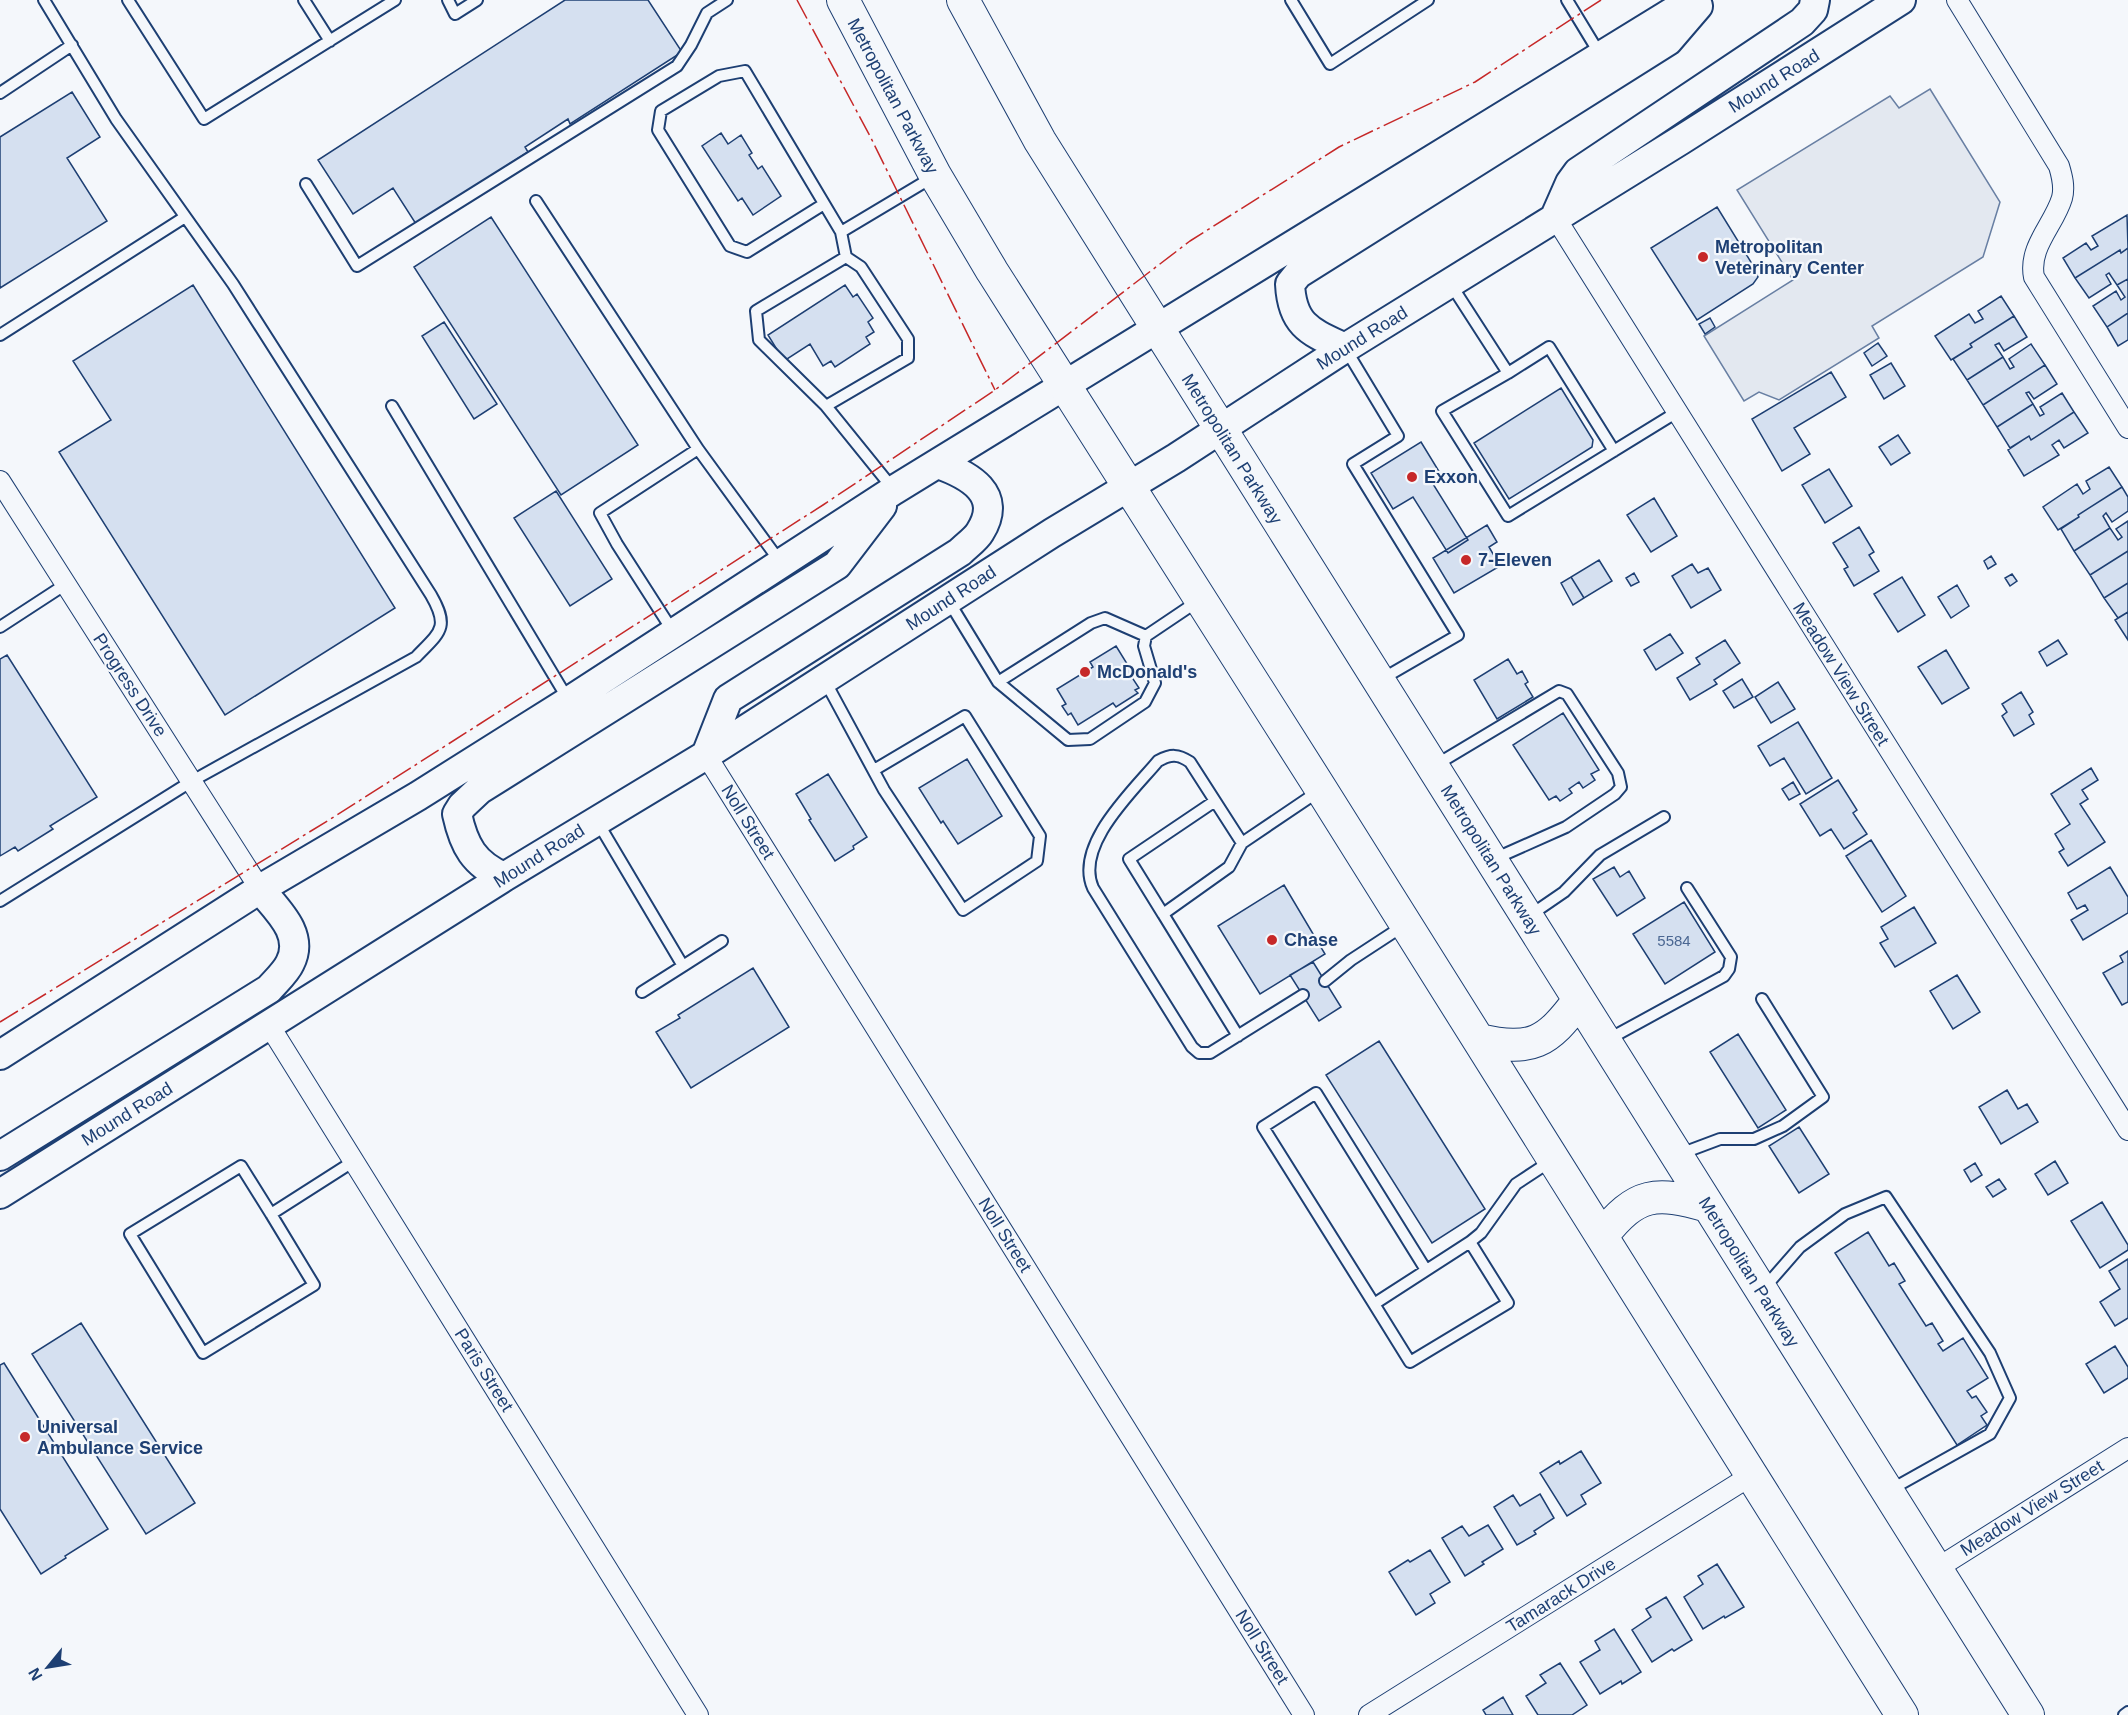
<svg xmlns="http://www.w3.org/2000/svg" width="2128" height="1715" font-family="Arial,sans-serif">
<style>
.parking{fill:#e3e8f0;stroke:#687fa3;stroke-width:1.5}
.building{fill:#d5e0f0;stroke:#1d3f73;stroke-width:1.5}
.lines{fill:none;stroke-linecap:round;stroke-linejoin:round}
.lane-casing{stroke:#1d3f73;stroke-width:14}
.street-casing{stroke:#1d3f73;stroke-width:22}
.secondary-casing{stroke:#1d3f73;stroke-width:32}
.primary-casing{stroke:#1d3f73;stroke-width:34}
.lane{stroke:#f4f7fb;stroke-width:10}
.street{stroke:#f4f7fb;stroke-width:20}
.secondary{stroke:#f4f7fb;stroke-width:28}
.primary{stroke:#f4f7fb;stroke-width:32}
.power{stroke:#c62828;stroke-width:1.5;stroke-dasharray:21 4.5 3 4.5;stroke-linecap:butt}
.poi-dot{fill:#c62828;stroke:#f4f7fb;stroke-width:2}
.labels{text-anchor:middle;stroke-width:4.5;stroke-linejoin:round;paint-order:stroke}
.number-label{font-size:15px;fill:#4b6792}
.street-label{font-size:18px;fill:#1d3f73;stroke:#f4f7fb}
.poi-label{font-size:18px;font-weight:bold;fill:#1d3f73;stroke:#f4f7fb;text-anchor:start}
</style>
<rect width="100%" height="100%" fill="#f4f7fb"/>
<!-- parking -->
<path class="parking" d="M1930 89 2000 202 1983 257 1872 326 1879 338 1779 400 1759 392 1744 401 1704 336 1793 280 1737 190 1890 96 1899 108Z"/>
<!-- building -->
<path class="building" d="M565 0H648L682 52 570 124 568 119 525 147 528 152 416 224 393 188 353 214 318 160Z
M72 92 100 137 67 158 107 221 0 288V137Z
M721 133 728 144 741 135 752 153 749 155 758 169 762 166 781 196 753 215 742 198 738 201 702 146Z
M1717 207 1754 267 1758 277 1753 284 1697 320 1651 248Z
M2127 215 2128 248 2121 253 2120 250 2075 278 2063 258 2086 243 2091 250 2098 246 2092 236Z
M491 217 638 445 561 495 414 267Z
M2128 248V279L2117 285 2109 273 2106 275 2111 284 2089 298 2075 278 2120 250 2121 253Z
M2128 279V313L2107 327 2093 306 2116 291 2121 300 2125 297 2117 285Z
M193 285 395 608 225 715 59 452 111 420 73 361Z
M845 285 853 297 857 294 873 318 868 322 874 332 866 337 870 344 835 367 831 361 823 366 810 344 784 361 768 335Z
M2001 296 2014 316 1970 344 1972 347 1951 360 1935 336 1969 314 1975 323 1983 319 1978 311Z
M2128 313V340L2118 346 2107 327Z
M2014 316 2027 337 2004 351 1999 343 1995 345 2003 357 1967 380 1953 359 1972 347 1970 344Z
M1710 318 1715 327 1705 334 1699 324Z
M444 322 497 404 474 419 422 336Z
M1878 343 1887 356 1872 366 1864 353Z
M2031 344 2045 365 1983 405 1967 380 2003 357 2010 369 2014 367 2009 359Z
M1891 363 1905 386 1884 399 1870 375Z
M2045 365 2057 384 2034 399 2029 392 2026 393 2033 404 1997 427 1983 405Z
M1831 372 1846 397 1794 428 1810 454 1782 471 1752 419Z
M1561 388 1593 440 1592 447 1509 499 1474 443Z
M2062 393 2074 412 2031 440 2029 436 2010 448 1997 427 2033 404 2040 416 2044 414 2040 407Z
M2074 412 2088 433 2064 448 2059 440 2052 445 2059 455 2024 476 2008 450 2029 436 2031 440Z
M1898 435 1910 453 1891 465 1879 447Z
M1421 442 1443 478 1433 484 1468 540 1448 553 1413 497 1393 509 1371 473Z
M2109 467 2122 487 2078 515 2079 517 2058 530 2043 507 2077 484 2083 494 2090 489 2086 481Z
M1829 469 1852 506 1825 523 1802 485Z
M2122 487 2128 497V511L2112 522 2106 513 2103 516 2110 528 2074 551 2061 529 2079 517 2078 515Z
M556 491 612 579 570 606 514 518Z
M1654 498 1677 536 1651 552 1627 515Z
M2128 521V551L2090 575 2074 551 2110 528 2118 540 2122 537 2116 529Z
M1487 525 1497 542 1489 547 1500 566 1454 593 1433 558Z
M1859 527 1874 552 1869 555 1879 571 1854 586 1844 569 1848 567 1833 543Z
M2128 551V583L2104 598 2090 575Z
M1991 556 1996 564 1988 569 1984 561Z
M1599 560 1612 581 1584 598 1571 577Z
M1692 564 1698 573 1708 568 1721 590 1691 608 1672 576Z
M1634 573 1639 582 1631 586 1626 578Z
M2012 574 2017 581 2010 586 2005 578Z
M1571 577 1584 598 1573 605 1561 583Z
M1902 577 1925 615 1898 632 1874 594Z
M2128 583V612L2118 618 2104 598Z
M1957 585 1969 606 1951 618 1938 597Z
M2128 612V640L2115 620Z
M1670 634 1683 653 1656 670 1644 650Z
M1725 640 1740 663 1714 680 1717 684 1690 700 1677 678 1700 664 1696 658Z
M2058 640 2067 654 2047 666 2039 652Z
M1116 646 1134 675 1131 676 1139 688 1135 690 1138 693 1116 707 1113 703 1078 725 1071 713 1068 715 1062 706 1066 704 1057 689 1093 667 1090 662Z
M1946 650 1969 688 1942 704 1918 667Z
M7 655 97 797 50 826 53 829 18 851 15 847 0 856V659Z
M1508 659 1517 674 1522 671 1528 682 1525 684 1533 697 1497 719 1474 680Z
M1742 679 1753 697 1734 708 1723 691Z
M1778 682 1795 709 1771 723 1755 697Z
M2021 692 2033 712 2029 715 2034 724 2014 736 2002 716 2007 712 2002 704Z
M1563 713 1599 770 1591 774 1595 780 1583 788 1579 782 1569 789 1572 793 1560 801 1556 796 1549 800 1513 745Z
M1798 722 1832 778 1806 794 1784 758 1770 766 1758 746Z
M967 759 1002 816 958 844 943 821 941 823 919 788Z
M2091 768 2098 780 2082 790 2088 799 2080 804 2105 842 2068 866 2059 852 2064 849 2055 834 2070 824 2051 794Z
M828 774 867 837 853 846 854 849 835 861 809 820 811 819 796 794Z
M1838 780 1857 810 1853 813 1867 834 1844 849 1831 829 1820 836 1800 804Z
M1793 782 1800 794 1789 800 1782 789Z
M1871 840 1906 896 1882 912 1846 856Z
M1614 867 1620 877 1629 871 1645 898 1617 916 1593 879Z
M2110 867 2128 897V913L2083 940 2071 920 2088 910 2085 905 2077 909 2068 893Z
M1284 885 1325 954 1260 994 1218 926Z
M1684 902 1715 952 1665 984 1633 934Z
M1914 907 1936 943 1895 967 1880 943 1888 939 1881 927Z
M2128 951V1002L2122 1005 2103 973 2123 962 2120 956Z
M1313 962 1341 1007 1319 1021 1290 975Z
M753 968 789 1027 691 1088 656 1032 680 1018 678 1015Z
M1957 975 1980 1012 1953 1029 1930 991Z
M1738 1034 1786 1110 1758 1128 1710 1052Z
M1379 1041 1485 1209 1432 1243 1326 1075Z
M2007 1090 2018 1109 2027 1104 2038 1122 2001 1144 1979 1107Z
M1799 1127 1829 1174 1799 1193 1769 1146Z
M2055 1161 2068 1183 2048 1195 2035 1174Z
M1975 1163 1982 1175 1971 1182 1964 1170Z
M1999 1179 2006 1189 1993 1197 1986 1187Z
M2102 1202 2128 1245V1250L2100 1268 2071 1221Z
M1868 1232 1889 1266 1894 1263 1905 1281 1899 1284 1926 1326 1932 1323 1943 1341 1938 1344 1943 1351 1963 1338 1988 1378 1967 1391 1972 1398 1976 1396 1987 1412 1981 1416 1987 1425 1957 1445 1835 1253Z
M2128 1259V1318L2115 1326 2100 1302 2120 1289 2109 1271Z
M81 1323 195 1503 146 1534 32 1354Z
M2115 1346 2128 1367V1378L2104 1393 2086 1364Z
M4 1363 108 1529 65 1556 66 1558 41 1574 0 1509V1365Z
M1581 1451 1601 1483 1581 1495 1586 1504 1567 1516 1540 1473 1559 1461 1560 1464Z
M1540 1494 1554 1518 1534 1531 1536 1534 1517 1545 1494 1507 1513 1495 1520 1506Z
M1488 1525 1503 1549 1482 1562 1484 1564 1465 1576 1442 1538 1462 1526 1469 1536Z
M1430 1550 1450 1582 1430 1594 1435 1603 1416 1615 1389 1572 1408 1560 1410 1562Z
M1717 1564 1744 1607 1725 1618 1724 1616 1703 1629 1684 1597 1703 1584 1698 1576Z
M1666 1597 1692 1640 1674 1651 1672 1649 1652 1662 1632 1630 1651 1617 1646 1609Z
M1614 1629 1641 1672 1622 1684 1621 1681 1600 1694 1580 1662 1600 1650 1595 1641Z
M1560 1663 1587 1705 1572 1715H1538L1526 1696 1546 1683 1540 1675Z
M1503 1697 1513 1715H1486L1483 1710Z"/>
<g class="lines">
<!-- lane casing -->
<g class="lane-casing">
<path id="lane" d="M128 0 204 119 395 0
M304 0 330 41
M448 0 455 14 477 0
M1291 0 1330 64 1428 0
M1567 0 1601 56
M0 93 72 45
M306 184 357 266 677 66 691 45 707 13 727 0
M536 201 698 449
M824 204 747 252 730 246 658 130 661 111 719 76 745 71 841 232 846 257
M841 232 933 177
M1450 283 1508 373 1442 411 1508 516 1677 412
M0 335 185 217
M1345 348 1398 436 1353 464 1458 635 1382 679
M1508 373 1549 347 1614 451
M392 406 569 701
M826 406 908 358V339L861 267 846 257 756 311 759 340 826 406 894 490
M948 600 998 682 1068 740 1090 739 1145 702 1155 683 1144 646 1146 636 1198 601
M0 627 66 584
M674 633 617 544 600 513 698 449 781 563
M824 679 884 790 963 910 1037 861 1040 836 965 716 874 770
M998 682 1091 623 1105 618 1146 636
M1434 766 1559 691 1567 694 1618 773 1621 787 1615 794 1566 827 1494 859
M597 821 683 966 642 992
M0 901 192 781 416 657C440 632 450 628 431 595L233 284 116 119 44 0
M1163 914 1129 859 1215 801
M1529 916 1564 892 1600 855 1664 817
M683 966 722 941
M1325 981 1351 960 1403 926
M1303 995 1210 1053H1199L1192 1047 1093 888C1074 845 1133 791 1158 761 1171 754 1178 754 1190 762L1242 843 1319 791
M1238 1036 1163 914 1229 867 1242 843
M1607 1040 1724 976 1729 969 1731 957 1687 888
M1680 1154 1720 1139H1754L1783 1126 1823 1097 1762 999
M271 1214 314 1285 203 1353 130 1234 241 1166 271 1214 354 1161
M1470 1242 1508 1303 1410 1362 1374 1304 1470 1242 1481 1233 1516 1184 1551 1161
M1765 1287 1800 1247 1845 1214 1886 1197 1990 1353 2010 1398 1990 1434 1890 1490
M1374 1304 1263 1127 1316 1093 1426 1270
M2124 1715 2128 1712"/>
</g>
<!-- street casing -->
<g class="street-casing">
<path id="street" d="M1957 0 2059 166C2062 176 2065 187 2062 198 2054 225 2028 247 2034 277L2128 428
M1555 217 2128 1130
M0 481 260 889
M706 755 1304 1715
M269 1025 698 1715
M1936 1569 2128 1448
M1369 1715 1752 1475"/>
</g>
<!-- secondary casing -->
<g class="secondary-casing">
<path id="secondary" d="M1555 217 1570 183 1578 172 1802 22 1813 10 1815 0
M1345 348C1311 332 1292 326 1290 284L1298 274 1668 41 1698 6
M706 755 728 699 960 552C966 546 976 539 980 532 1004 494 969 475 938 464
M504 877C474 864 464 846 457 814L462 806 479 790 837 565 882 506
M0 1055 260 889 418 796 569 701 894 490 1692 0
M0 1156 269 989C276 981 286 972 290 963 305 934 277 910 260 889
M0 1194 504 877 706 755 1052 533 1176 458 1345 348 1681 140 1901 0"/>
</g>
<!-- primary casing -->
<g class="primary-casing">
<path id="primary" d="M843 0 935 175 992 271 1321 789 1902 1715
M963 0 1040 141 2028 1715
M1479 1040C1532 1052 1547 1043 1579 1000
M1602 1236C1637 1192 1655 1191 1708 1206"/>
</g>
<!-- lane -->
<use href="#lane" class="lane"/>
<!-- street -->
<use href="#street" class="street"/>
<!-- secondary -->
<use href="#secondary" class="secondary"/>
<!-- primary -->
<use href="#primary" class="primary"/>
<!-- power -->
<path class="power" d="M797 0 870 136 995 390
M0 1022 337 815 823 505 995 390 1190 241 1339 147 1475 82 1601 0"/>
</g>
<!-- markers -->
<g class="poi-dot">
<circle cx="1703" cy="257" r="6"/>
<circle cx="1412" cy="477" r="6"/>
<circle cx="1466" cy="560" r="6"/>
<circle cx="1085" cy="672" r="6"/>
<circle cx="1272" cy="940" r="6"/>
<circle cx="25" cy="1437" r="6"/>
</g>
<g class="labels">
<!-- number labels -->
<g class="number-label">
<text x="1674" y="946">5584</text>
</g>
<!-- street labels -->
<g class="street-label">
<text transform="translate(1774 81) rotate(-32)" y="6">Mound Road</text>
<text transform="translate(893 96) rotate(62)" y="6">Metropolitan Parkway</text>
<text transform="translate(1362 338) rotate(-32)" y="6">Mound Road</text>
<text transform="translate(1232 449) rotate(58)" y="6">Metropolitan Parkway</text>
<text transform="translate(951 598) rotate(-33)" y="6">Mound Road</text>
<text transform="translate(1841 674) rotate(58)" y="6">Meadow View Street</text>
<text transform="translate(130 685) rotate(57)" y="6">Progress Drive</text>
<text transform="translate(748 822) rotate(58)" y="6">Noll Street</text>
<text transform="translate(539 856) rotate(-32)" y="6">Mound Road</text>
<text transform="translate(1491 860) rotate(58)" y="6">Metropolitan Parkway</text>
<text transform="translate(127 1114) rotate(-32)" y="6">Mound Road</text>
<text transform="translate(1005 1235) rotate(58)" y="6">Noll Street</text>
<text transform="translate(1749 1272) rotate(58)" y="6">Metropolitan Parkway</text>
<text transform="translate(484 1370) rotate(58)" y="6">Paris Street</text>
<text transform="translate(2032 1508) rotate(-32)" y="6">Meadow View Street</text>
<text transform="translate(1561 1595) rotate(-32)" y="6">Tamarack Drive</text>
<text transform="translate(1262 1647) rotate(58)" y="6">Noll Street</text>
</g>
<!-- poi labels -->
<g class="poi-label">
<text x="1715" y="253">Metropolitan<tspan x="1715" dy="21">Veterinary Center</tspan></text>
<text x="1424" y="483">Exxon</text>
<text x="1478" y="566">7-Eleven</text>
<text x="1097" y="678">McDonald's</text>
<text x="1284" y="946">Chase</text>
<text x="37" y="1433">Universal<tspan x="37" dy="21">Ambulance Service</tspan></text>
</g>
</g>
<!-- north arrow -->
<g transform="translate(48 1667) rotate(240)" stroke="#f4f7fb" stroke-width="4.5" paint-order="stroke">
<path d="M0-4.5L10 22L0 15L-10 22Z" fill="#1d3f73"/>
<text y="-9" font-size="16" font-weight="bold" text-anchor="middle" fill="#1d3f73">N</text>
</g>
</svg>
